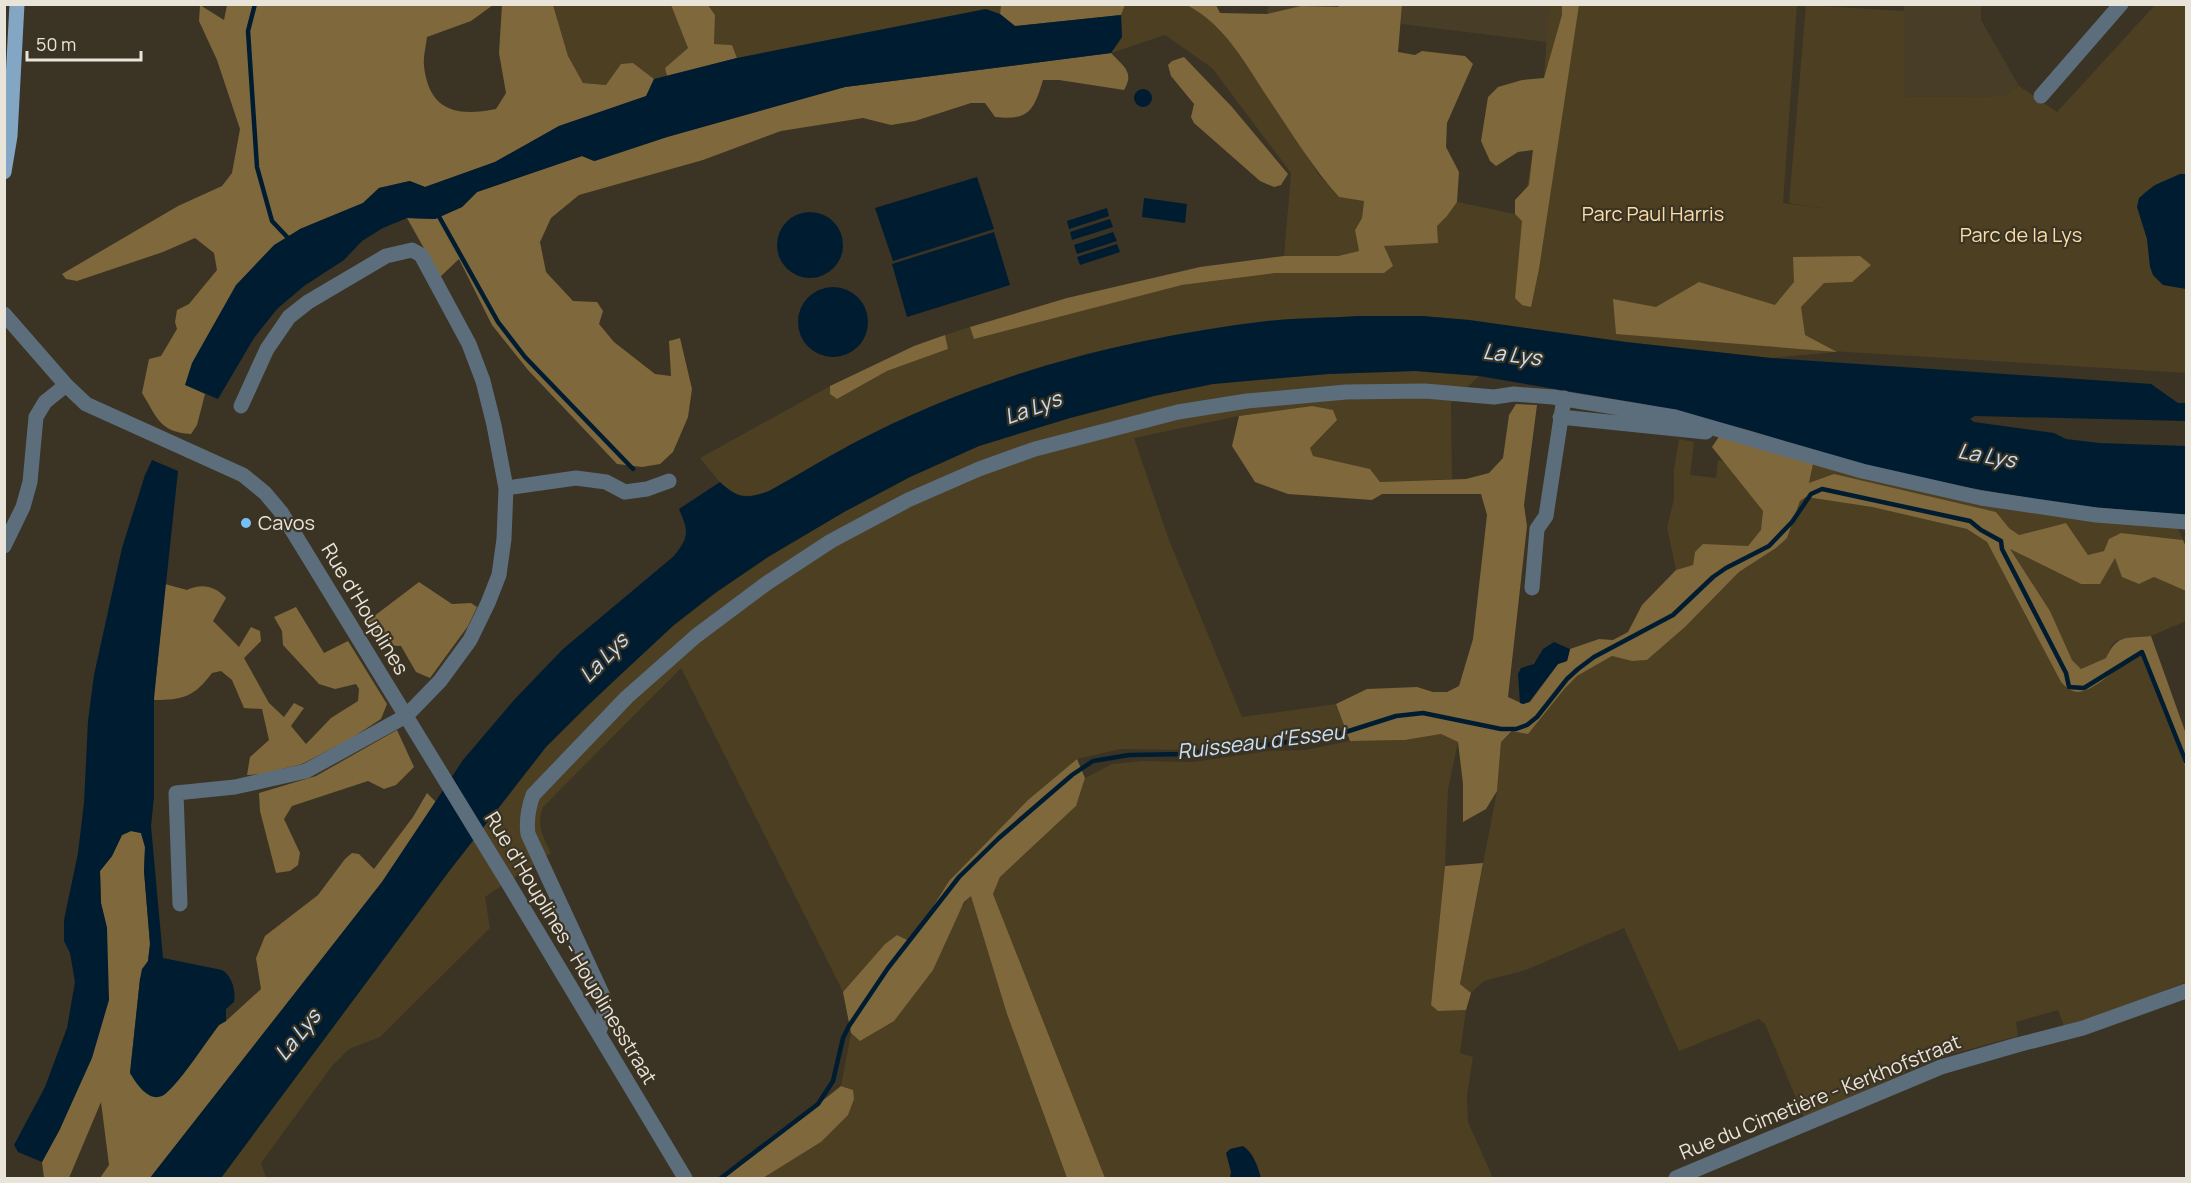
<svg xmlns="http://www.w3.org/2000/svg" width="2191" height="1183" font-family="Manrope,sans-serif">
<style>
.built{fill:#483d27}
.green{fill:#4d3f22}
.forest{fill:#7f683b}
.water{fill:#001c31}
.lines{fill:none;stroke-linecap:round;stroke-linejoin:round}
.stream{stroke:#001c31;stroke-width:4.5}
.minor{stroke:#5c6e7c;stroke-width:15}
.major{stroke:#82a6c3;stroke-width:15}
.poi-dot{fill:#77c0f7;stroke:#3b3324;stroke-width:2}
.labels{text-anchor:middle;stroke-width:4.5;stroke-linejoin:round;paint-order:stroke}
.park-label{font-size:20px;fill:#fbdea6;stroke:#3b3324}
.poi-label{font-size:20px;fill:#e9e4da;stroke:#3b3324;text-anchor:start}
.street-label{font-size:20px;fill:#e9e4da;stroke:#3b3324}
.water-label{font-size:21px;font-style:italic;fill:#c7e0f5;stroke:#3b3324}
</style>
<rect width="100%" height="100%" fill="#3b3324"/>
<!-- built -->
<path class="built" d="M1268 5H1340L1338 7H1301L1267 14Z
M1402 5H1562L1554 43 1401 24Z
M1904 5H1981V20L2019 86 2004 96 1904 97Z"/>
<!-- green -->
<path class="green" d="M553 5H671L688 48 665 68 667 76 654 79 633 63 606 85 583 83 568 56Z
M708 5H1001L1000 14 986 9 737 58 732 45 714 44 715 15Z
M1125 5H1187L1201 12 1236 46 1319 175 1339 197 1364 200 1362 218 1355 230 1359 251 1338 256H1284L1291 173 1212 68 1165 35 1111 53 1122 37 1121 15Z
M1549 5H1797L1783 203 1821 208 1789 203 1806 5 1904 11 1905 97 2004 96 2019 86 2057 112 2155 5H2186V373L1831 351 1837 352 1771 358 1626 342 1469 320 1422 316 1182 334 1089 353 1005 379 935 405 853 443 769 491C732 506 721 483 700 458L830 386 831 394 837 399 887 371 948 349 945 335 970 327 974 338 1182 285 1275 273 1384 246 1437 226 1447 216 1457 202 1515 214 1522 220 1544 78Z
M1415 371 1479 376 1451 403 1452 479 1380 482 1370 469 1312 456 1310 448 1312 406 1239 416 1134 438 1169 540 1242 717 1336 704 1345 727 1306 738 1267 739 1185 750 1121 749 1077 759 1028 800 949 881 910 943 897 935 885 944 843 992 681 668 543 807C536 825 543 837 551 853L485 897 490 928 380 1037 349 1049 332 1066 261 1163 266 1178H221L450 870 546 747 637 658 674 625 716 593 768 557 844 512 910 477 979 446 1070 418 1154 396 1213 384 1328 374Z
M1679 439 1694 442 1690 475 1716 478 1718 460 1724 461 1763 511 1762 530 1748 546 1695 552 1693 565 1676 570 1667 528 1674 499V469Z
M1813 464 2172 514 2183 540 2121 533 2104 551 2088 555 2066 523 2019 535 2009 528 1996 512 1809 484Z
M1806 497 1872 507 1967 529 1987 542 2061 682 2070 691 2094 686 2131 656 2139 652 2145 654 2186 769V982L2114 1011 2064 1026 2058 1010 2016 1022 2018 1036 1941 1057 1804 1117 1765 1024 1759 1019 1679 1051 1624 928 1526 970 1484 981 1471 993 1460 984 1497 791 1501 742 1577 676 1612 656 1632 661 1647 660 1685 627 1739 572 1776 548 1786 538 1800 501Z
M2009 548 2081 584 2115 557 2139 584 2154 577 2186 591V621L2151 636 2117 640 2112 645 2106 658 2081 669 2072 660 2050 611Z
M1441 734 1458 742 1448 789 1445 866 1431 1005 1438 1011 1466 1010 1460 1053 1473 1057 1467 1096 1468 1122 1493 1178H1105L993 894 1000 877 1076 806 1085 778 1112 764 1142 761 1193 762 1268 751 1305 750 1350 741 1405 740Z
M971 895 1007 1014 1067 1178H763L821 1142 853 1090 841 1086 851 1033 860 1040Z"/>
<!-- forest -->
<path class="forest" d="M200 5 224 20 227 5H493L471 21 427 37C426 46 423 57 424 66 429 111 457 117 496 109L506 93 499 53 502 5H553L568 56 583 83 606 85 621 64 633 63 654 79 647 96 559 126 495 162 425 187 409 181 379 188 363 203 300 229 186 385 205 394 197 425 191 434C159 432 157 417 142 393L149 359 161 356 177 329 175 322 177 310 189 304 217 270 214 253 195 238 163 252 77 281 66 279 62 274 178 206 222 186 232 173 240 129 217 60 199 21Z
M671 5H708L715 15 714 44 732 45 737 58 667 76 665 68 688 48Z
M1001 5H1125L1121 15 1015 26 1000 14Z
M1340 5H1402L1398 52 1415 55 1422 51 1465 56 1473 64 1447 123 1446 147 1459 172 1457 202 1447 216 1437 226 1438 243 1384 246 1393 266 1384 273H1275L1182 285 974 339 970 327 1067 298 1200 267 1284 256H1338L1359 251 1355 230 1362 218 1364 201 1339 197C1312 167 1291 132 1268 98 1245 63 1225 25 1187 5H1216L1220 13 1267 14 1301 6 1338 7Z
M1562 5H1579L1539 269 1531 307 1522 305 1515 298 1522 221 1515 214V200L1529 185 1533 150 1518 152 1496 166 1490 161 1481 141 1488 97 1498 87 1522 80 1544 78 1562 15Z
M1111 53C1123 66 1135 72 1124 90L1059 80H1043C1034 110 1029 121 995 117L985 103H971L915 121 891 125 863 118 781 131 703 160 579 195 551 218 540 242 546 272 573 301 597 302 603 311 599 324 614 342 655 374 671 376 669 341 680 338 692 389 688 417 673 452 660 464 642 467 617 464 528 370 492 325 459 259 440 277 407 218 435 219 462 207 477 192 582 156 595 161 667 137 845 87Z
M1184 57 1232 107 1288 174 1281 185 1274 187 1260 181 1194 123 1191 117 1194 104 1171 76 1168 65 1172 61Z
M1860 256 1871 265 1852 282 1824 283 1801 307 1805 335 1837 352 1616 334 1613 299 1656 307 1699 282 1775 305 1794 282 1793 257Z
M945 335 948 349 887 371 837 399 830 394V386L914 346Z
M1516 404 1537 405 1524 505 1527 526 1508 697 1523 704 1530 702 1558 664 1567 661 1570 649 1599 639 1613 640 1628 632 1642 605 1676 570 1693 565 1695 552 1703 544 1748 546 1761 530 1763 511 1712 447 1720 435 1813 464 1809 483 1834 474 1996 512 2009 528 2019 535 2066 523 2088 555 2104 551 2109 539 2121 533 2183 540 2186 547V591L2154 577 2139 584 2122 577 2115 558 2100 584H2081L2010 549 2050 611 2072 660 2081 669 2106 658C2118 633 2126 639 2151 636L2186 734V769L2145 654 2139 652C2123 661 2090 698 2073 691 2068 690 2065 686 2061 682L1987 542 1967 529 1872 507 1806 497 1800 501 1787 538 1776 548 1739 572 1685 627 1647 660 1632 661 1612 656 1577 676 1565 688 1528 734 1512 731 1501 742 1497 791 1486 809 1463 822V784L1458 742 1441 734 1405 740 1350 741 1336 704 1367 689 1417 687 1433 692H1447L1459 686 1473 639 1487 515 1481 494H1382L1372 500 1288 494 1255 482 1232 446 1239 416 1312 406 1333 410 1337 420 1310 448 1313 456 1370 469 1380 482 1466 479 1489 473 1503 458 1509 415Z
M419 582 452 604 471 603 477 607 468 626 430 678 416 672 401 646 379 645 365 623Z
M165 584 187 590C202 583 215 586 226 598L213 621 239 647 251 627 260 631 261 641 244 658 269 703 284 717 294 703 304 708 291 726 306 744 331 718 358 701 359 689 356 684 335 689 319 684 283 645 282 631 274 617 296 607 324 653 348 641 387 704 381 719 350 739 302 764 262 774 247 775 250 757 269 740 262 709 244 708 232 680 221 671 212 673C194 697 183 700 154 700Z
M397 730 414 767 396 785 384 789 368 781 292 806 284 819 300 853 298 865 290 871 276 873 260 811 259 793 316 776Z
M1077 759 1085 778 1076 806 1000 877 993 894 1105 1178H1067L1007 1014 971 896 964 902 933 970 894 1021 860 1041 851 1033 843 992 885 944 897 935 911 942 949 881 1028 800Z
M427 793 436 802 382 882 150 1178H100L109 1165 101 1102 69 1178H44L42 1162 60 1129 107 928 101 903 100 871 112 856 122 835 131 831 141 833 145 847 144 871 150 944 148 961 140 979 130 1073 155 1097 164 1095 178 1080 219 1025 226 1021 261 989 256 958 265 936 318 895 345 859 352 853 359 854 374 869 413 817Z
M1483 863 1460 984 1471 993 1466 1010 1438 1011 1431 1005 1445 866Z
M841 1086 853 1090 854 1099 848 1115 821 1142 763 1178H725Z"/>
<!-- water -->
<path class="water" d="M986 9 1000 14 1015 26 1121 15 1122 37 1111 53 845 87 667 137 594 161 582 156 477 192 462 207 435 219 407 218 383 228 362 241 344 260 304 286 277 309 254 338 218 399 185 385 192 363 236 285 274 245 300 229 363 203 379 188 410 181 425 187 495 162 559 126 646 96 654 79 737 58Z
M1134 98a9 9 0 1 1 18 0a9 9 0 1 1-18 0Z
M2180 174H2186V289L2163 285 2153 275 2150 267 2147 239 2137 207 2139 198 2147 191 2155 185Z
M977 177 994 229 893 261 875 208Z
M1144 198 1187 204 1185 223 1142 217Z
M1107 208 1109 216 1069 229 1067 221Z
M777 245a33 33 0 1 1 66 0a33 33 0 1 1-66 0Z
M1110 219 1113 227 1072 240 1070 232Z
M994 232 1010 285 907 317 892 264Z
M1113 232 1117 241 1077 254 1074 245Z
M1117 244 1120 252 1080 265 1077 257Z
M798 322a35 35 0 1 1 70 0a35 35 0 1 1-70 0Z
M1357 316H1422L1469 320 1626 342 1771 358 2151 384 2178 403H2186V421L1975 416 1970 419 1974 422 2054 433 2066 439 2099 443 2186 446V515L2069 505 1925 480 1854 463 1749 430 1644 404 1479 376 1415 371 1328 374 1213 384 1154 396 1070 418 979 446 910 477 844 512 768 557 715 593 674 625 586 707 546 747 450 870 221 1178H150L382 882 463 760 514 700 563 649 674 556C689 537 689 532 679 509L720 482C737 498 746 500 769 491 796 476 824 459 852 444 979 376 1124 338 1267 321 1296 318 1327 318 1357 316Z
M152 460 178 471 154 696V797L151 826 163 958 222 970C232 976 236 990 234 1002L226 1009V1021L219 1025C208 1039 176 1089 162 1096 148 1102 136 1083 130 1073L140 979 142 969 148 961 150 944 144 871 145 847 141 833 131 831 122 835 112 856 100 871 101 903 107 928 109 1000 92 1058 60 1129 42 1162 18 1152 14 1145 45 1087 67 1028 75 982 70 953 64 941V920L78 853 84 803 88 721 94 675 122 548 145 475Z
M1554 642 1570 649 1567 661 1558 664 1529 702 1523 704 1520 703 1518 674 1521 668 1534 664 1543 649Z
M1243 1146C1253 1152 1258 1167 1261 1178H1230L1231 1172 1226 1153 1230 1149Z"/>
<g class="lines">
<!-- stream -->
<path class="stream" d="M255 4 248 31 257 167 272 221 290 240
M437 213 498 322 525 357 633 469
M721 1178 818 1104 833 1081 843 1038 849 1026 888 968 959 877 999 838 1072 775 1093 761 1129 755 1187 754 1330 737 1396 716 1423 713 1501 729H1516L1527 725 1537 717 1567 679 1578 669 1594 657 1673 615 1713 577 1726 568 1769 546 1792 522 1811 494 1822 489 1970 521 1981 530 2001 541 2002 549 2066 673 2069 687 2084 688 2142 652 2186 762"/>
<!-- minor -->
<path class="minor" d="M2041 96 2121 4
M4 314 66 385 86 404 243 475 265 493 281 512 507 881 685 1178
M1560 417 1706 432
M506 488 576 478 606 482 625 492 647 489 669 481
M4 546 23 507 30 482 36 417 45 402 66 385
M1532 588 1537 529 1546 516 1564 398
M180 904 176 793 235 787 306 771 406 716 440 681 470 640 488 603 499 575 504 539 506 488 494 425 483 381 469 344 421 255 412 250 386 256 308 302 289 317 267 349 241 406
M599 1032C604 1019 605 1010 603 996L528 834C526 820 528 809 533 795L627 697 696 636 767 583 831 541 908 500 979 469 1035 449 1178 412 1247 401 1346 392 1425 391 1494 397 1514 394 1553 397 1675 417 1862 471 1981 498 2096 515 2186 522
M1676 1178 1941 1067 2017 1045 2083 1028 2186 991"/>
<!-- major -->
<path class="major" d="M4 172 10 136 17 4"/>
</g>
<!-- markers -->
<circle class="poi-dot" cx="246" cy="523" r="6"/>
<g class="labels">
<!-- park labels -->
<g class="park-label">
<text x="1653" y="221">Parc Paul Harris</text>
<text x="2021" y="242">Parc de la Lys</text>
</g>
<!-- poi labels -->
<g class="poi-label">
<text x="258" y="530">Cavos</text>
</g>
<!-- street labels -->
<g class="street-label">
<text transform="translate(365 609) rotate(59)" y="7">Rue d'Houplines</text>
<text transform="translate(571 948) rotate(59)" y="7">Rue d'Houplines - Houplinesstraat</text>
<text transform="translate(1820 1097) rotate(-22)" y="7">Rue du Cimetière - Kerkhofstraat</text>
</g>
<!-- water labels -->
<g class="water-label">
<text transform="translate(1512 355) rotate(7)" y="7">La Lys</text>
<text transform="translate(1033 408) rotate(-20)" y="7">La Lys</text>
<text transform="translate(1987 456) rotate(10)" y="7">La Lys</text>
<text transform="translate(604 658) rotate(-46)" y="7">La Lys</text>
<text transform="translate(1261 742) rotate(-7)" y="7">Ruisseau d'Esseu</text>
<text transform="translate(298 1035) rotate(-51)" y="7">La Lys</text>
</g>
</g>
<!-- border -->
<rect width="2191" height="1183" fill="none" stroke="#e9e4da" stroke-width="12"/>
<!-- scale -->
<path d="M27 51v9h114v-9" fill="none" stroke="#e9e4da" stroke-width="3"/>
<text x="36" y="51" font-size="18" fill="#e9e4da" stroke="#3b3324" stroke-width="4.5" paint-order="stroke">50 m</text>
</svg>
